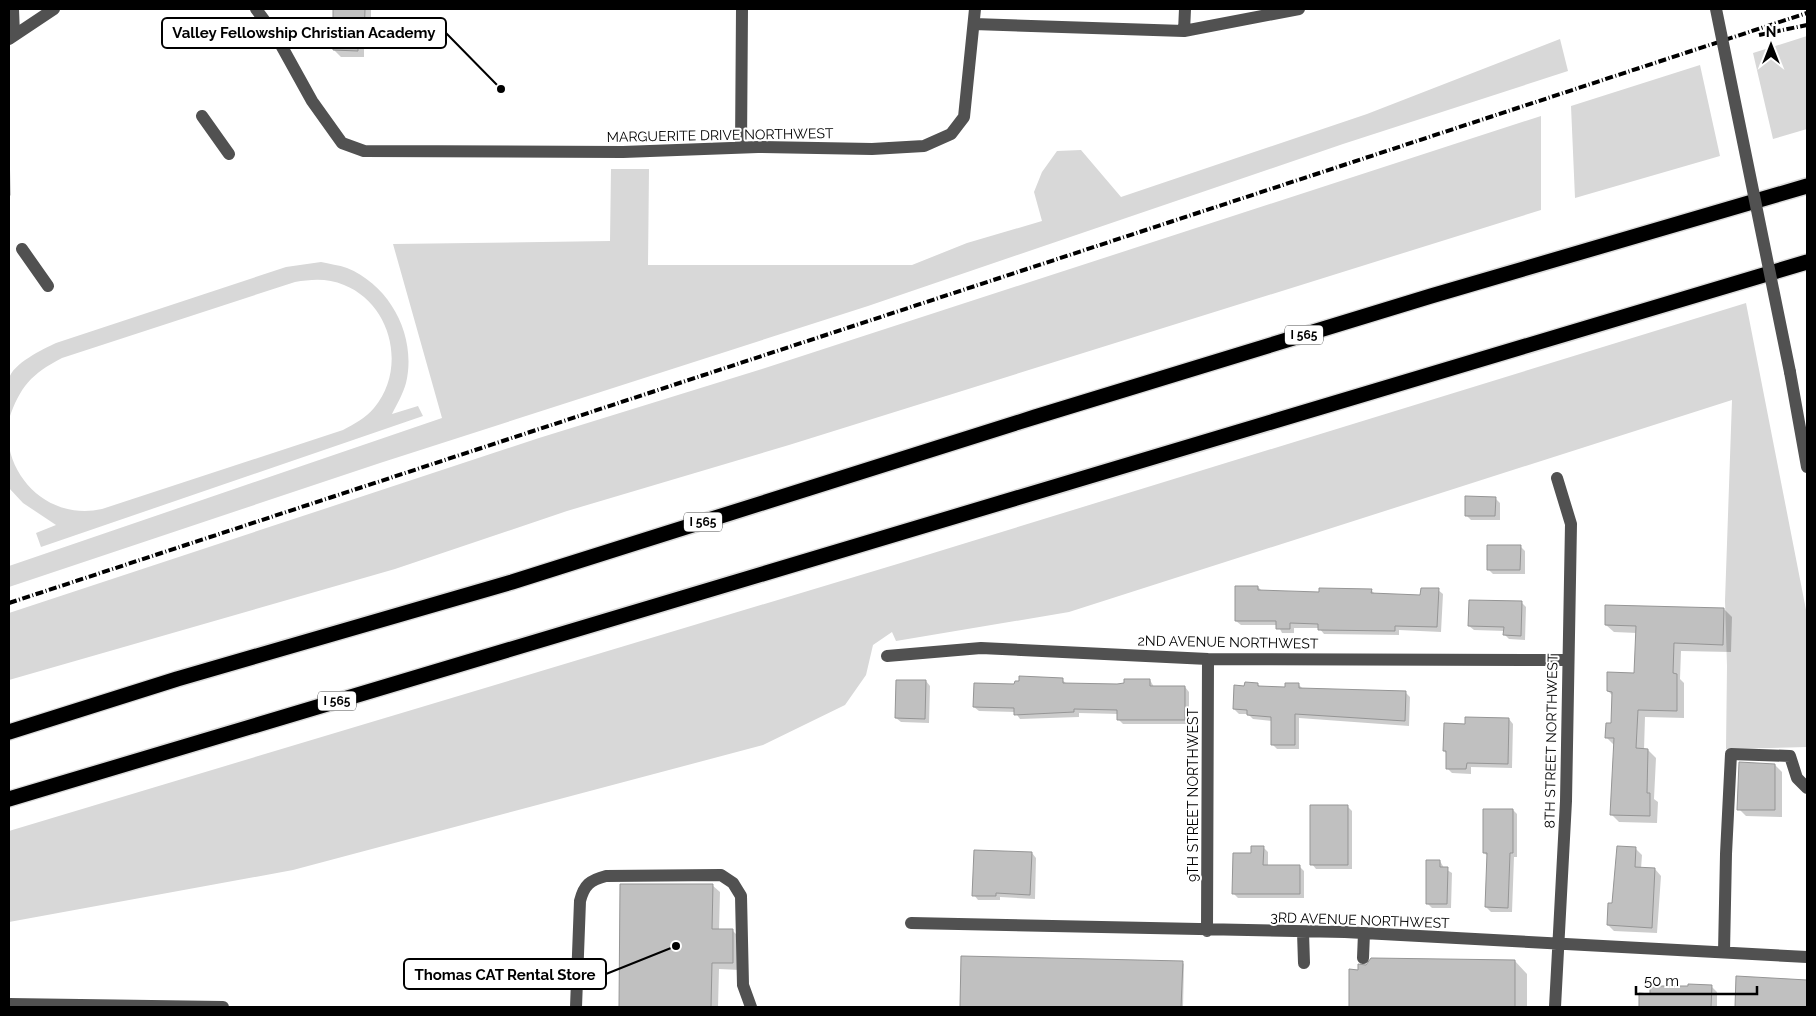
<svg xmlns="http://www.w3.org/2000/svg" width="1816" height="1016" font-family="Raleway,sans-serif">
<style>
.green{fill:#d8d8d8}
.shadow{fill:#0003}
.building{fill:#c0c0c0;stroke:#959595}
.lines{fill:none;stroke-linecap:round;stroke-linejoin:round}
.highway-casing{stroke:#dbdbdb;stroke-width:18}
.minor{stroke:#515151;stroke-width:12}
.highway{stroke:#000;stroke-width:15}
.rail{stroke:#000;stroke-width:4;stroke-dasharray:8 2.5 1 2.5;stroke-linecap:butt}
.minor-bridge{stroke:#515151;stroke-width:12}
.labels{text-anchor:middle;stroke-width:4;stroke-linejoin:round;paint-order:stroke}
.shield{fill:#fff;stroke:#4c4c4c;stroke-width:1}
.shield-label{font-size:12px;font-weight:bold;fill:#000}
.street-label{font-size:14px;fill:#000;stroke:#fff}
.leader{fill:none;stroke:#000;stroke-width:2}
.callout-dot{fill:#000;stroke:#fff;stroke-width:2}
.callout{fill:#fff;stroke:#000;stroke-width:2}
.callout-label{font-size:15px;text-anchor:middle;font-weight:bold;fill:#000}
</style>
<rect width="100%" height="100%" fill="#fff"/>
<!-- green -->
<path class="green" d="M1807 36V129L1773 139 1753 53Z
M1560 39 1568 71 1343 144 868 306 380 463 9 587V566L442 418 393 244 610 241 611 169H649L648 265H912L967 243 1042 221 1034 192 1042 172 1057 151 1081 150 1121 197 1367 114Z
M1700 65 1720 156 1575 198 1571 106Z
M1541 116V210L789 445 567 511 395 569 9 680V613L539 438 762 369Z
M321 262C329 264 339 265 347 268 391 286 417 337 406 383 403 394 397 404 392 414L418 406 423 416 41 547 36 533 56 525 23 503 9 488V447C18 490 58 519 102 509L343 430C354 424 366 418 374 408 407 369 392 304 344 285 328 278 312 279 295 282L62 358C31 374 20 387 9 419 9 407 6 391 9 379 12 364 43 349 56 343L286 267Z
M1746 303 1807 615V747L1726 749 1727 666 1725 601 1732 400 1069 612 896 641 892 632 873 645 866 675 845 705 763 745 293 870 9 922V831L904 562Z"/>
<!-- shadow -->
<path class="shadow" d="M334 9H371V46H364V57H341L334 50Z
M9 144 11 195 9 197Z
M1495 498 1500 503V520H1471L1466 515Z
M1520 546 1525 551V574H1493L1488 569Z
M1258 587 1262 591 1320 593 1371 590 1375 594 1422 596 1438 590 1443 594 1441 632 1399 630V635L1324 634 1319 628H1294V633H1282L1278 625H1241L1236 621Z
M1522 603 1526 607 1525 640 1509 639 1505 635V631L1474 630 1469 626Z
M1724 609 1732 617 1731 652 1681 651 1680 679 1684 683V718L1645 717 1644 750H1648L1656 758 1654 799 1658 802 1657 823 1619 822 1611 814 1615 746 1606 737 1612 724 1613 696 1608 691 1636 674 1637 633 1614 632 1606 625Z
M1062 680 1067 684 1117 685 1150 680 1154 687H1185L1189 692V724H1123L1119 720V714L1079 713V717L1020 719 1015 712 979 711 974 707 1016 686Z
M926 681 930 686 929 723 901 722 896 718Z
M1257 684 1261 687 1287 688 1298 684 1303 689 1405 692 1410 697 1409 726 1299 718V749H1277L1273 745V721L1253 719 1248 714H1239L1234 709 1246 687Z
M1509 719 1513 724 1512 768 1471 767V774L1452 773 1447 768V754L1444 751 1467 725Z
M1775 765 1782 772V817L1746 816 1739 809Z
M1348 807 1352 811V869H1316L1312 864Z
M1513 810 1517 814V857H1514L1512 912H1491L1486 907 1488 856 1484 853Z
M1263 847 1268 852V866H1299L1304 871V898H1238L1233 893 1252 854Z
M1636 849 1642 855 1641 869H1655L1661 876 1657 933 1614 931 1608 925 1613 904Z
M1032 853 1036 858 1035 899 1000 897V900H978L974 895Z
M1440 861 1444 868 1452 873 1451 908H1432L1427 903Z
M621 885H712L720 892 719 930 733 931 740 938V970L719 969 718 1007H620Z
M962 957 1182 962 1184 964 1183 1007H961Z
M1515 961 1527 974V1007H1350V971Z
M1738 978 1807 981V1007H1736Z
M1711 986 1717 992V1007H1640V995Z"/>
<!-- building -->
<path class="building" d="M333 9H365L364 40H358V51L333 50Z
M1465 496 1496 497 1495 516H1465Z
M1487 545H1521L1520 570H1487Z
M1235 586H1258V590L1319 592V588L1372 589 1371 593 1420 595 1421 588H1439L1437 627 1395 626V631L1318 630V624L1290 623V629H1276V621H1235Z
M1469 600 1522 601 1521 636 1503 635 1504 627 1468 626Z
M1605 605 1724 608 1723 645 1674 643 1673 673 1677 674V711L1638 710 1636 748 1648 749 1647 793H1650V816L1610 815 1614 738H1605L1606 723H1611L1612 692 1607 691V672L1634 673 1636 626 1605 625Z
M1019 676 1063 678V683L1117 684 1124 683V679H1150V686H1185V720H1117V710L1074 709V712L1014 715V708L973 707 974 683 1014 684 1015 681H1019Z
M896 680H926L925 719 895 718Z
M1245 682 1258 683V686L1285 687V683H1299V688L1406 691 1405 721 1295 714V745H1271V717L1247 715V710L1233 709 1234 685 1244 686Z
M1465 717 1509 718 1508 764 1467 763 1466 769H1446V751H1443L1444 723 1465 724Z
M1739 762 1775 764V810H1737Z
M1310 805H1348V865H1310Z
M1483 809H1513V853H1510L1508 908 1485 907 1487 853H1483Z
M1251 846H1264L1263 865H1300V894H1232L1233 853H1251Z
M1617 846 1636 847 1635 867 1655 868 1652 928 1607 925 1608 903H1612Z
M974 850 1032 852 1030 895 996 893V896H972Z
M1426 860H1440V867H1448L1447 904H1426Z
M620 884H713L712 929H733V963H712L711 1007H619Z
M961 956 1183 961 1181 1007H960Z
M1371 958 1515 960V1007H1349V969L1358 970V964L1366 965Z
M1736 976 1807 980V1007H1735Z
M1688 984 1712 985 1711 1007H1639V993L1650 994V986H1688Z"/>
<g class="lines">
<!-- highway casing -->
<g class="highway-casing">
<path id="highway" d="M9 732 177 679 512 582 1035 417 1431 296 1807 186
M9 799 1807 262"/>
</g>
<!-- minor -->
<path class="minor" d="M13 9 14 35
M256 9 276 36 312 101 342 143 364 151 623 152 758 147 872 149 924 146 951 134 964 117 975 9
M974 24 1184 31 1299 9
M1184 31 1185 9
M9 39 54 9
M202 116 229 154
M741 147 742 9
M22 249 48 286
M1790 372 1807 467
M887 656 981 648 1208 659 1568 660
M911 923 1345 932 1807 957
M1207 931 1208 659
M1303 932 1304 963
M1724 952 1726 854 1731 754 1790 756 1797 778 1807 788
M1363 958 1364 933
M9 1004 223 1007
M576 1007 580 901C584 885 590 880 606 876L721 875 733 883 741 896 743 985 751 1007
M1555 1007 1566 801 1571 524 1557 478"/>
<!-- highway -->
<use href="#highway" class="highway"/>
<!-- rail -->
<path class="rail" d="M1759 35 1807 25
M9 603 1807 13"/>
<!-- minor-bridge -->
<path class="minor-bridge" d="M1716 9 1790 372"/>
</g>
<g class="labels">
<!-- shield labels -->
<g class="shield">
<rect x="1285" y="325.5" width="38" height="19" rx="4"/>
<rect x="684" y="512.5" width="38" height="19" rx="4"/>
<rect x="318" y="691.5" width="38" height="19" rx="4"/>
</g>
<g class="shield-label">
<text x="1304" y="339">I 565</text>
<text x="703" y="526">I 565</text>
<text x="337" y="705">I 565</text>
</g>
<!-- street labels -->
<g class="street-label">
<text transform="translate(720 135) rotate(-1)" y="5">MARGUERITE DRIVE NORTHWEST</text>
<text transform="translate(1228 642) rotate(1)" y="5">2ND AVENUE NORTHWEST</text>
<text transform="translate(1551 741) rotate(-89)" y="5">8TH STREET NORTHWEST</text>
<text transform="translate(1193 795) rotate(-90)" y="5">9TH STREET NORTHWEST</text>
<text transform="translate(1360 920) rotate(2)" y="5">3RD AVENUE NORTHWEST</text>
</g>
</g>
<!-- callouts -->
<path class="leader" d="M501 89L446 33M676 946L606 974"/>
<g class="callout-dot">
<circle cx="501" cy="89" r="5"/>
<circle cx="676" cy="946" r="5"/>
</g>
<g class="callout">
<rect x="162" y="18" width="284" height="30" rx="5"/>
<rect x="404" y="959" width="202" height="30" rx="5"/>
</g>
<g class="callout-label">
<text x="304" y="38">Valley Fellowship Christian Academy</text>
<text x="505" y="980">Thomas CAT Rental Store</text>
</g>
<!-- border -->
<rect width="1816" height="1016" fill="none" stroke="#000000" stroke-width="20"/>
<!-- north arrow -->
<g transform="translate(1771 45)" stroke="#ffffff" stroke-width="4" paint-order="stroke">
<path d="M0-4L9 19L0 12L-9 19Z" fill="#000000"/>
<text y="-8" font-size="14" font-weight="bold" text-anchor="middle" fill="#000000">N</text>
</g>
<!-- scale -->
<path d="M1636 986v8h121v-8" fill="none" stroke="#000000" stroke-width="2.5"/>
<text x="1644" y="986" font-size="15" fill="#000000" stroke="#ffffff" stroke-width="4" paint-order="stroke">50 m</text>
</svg>
